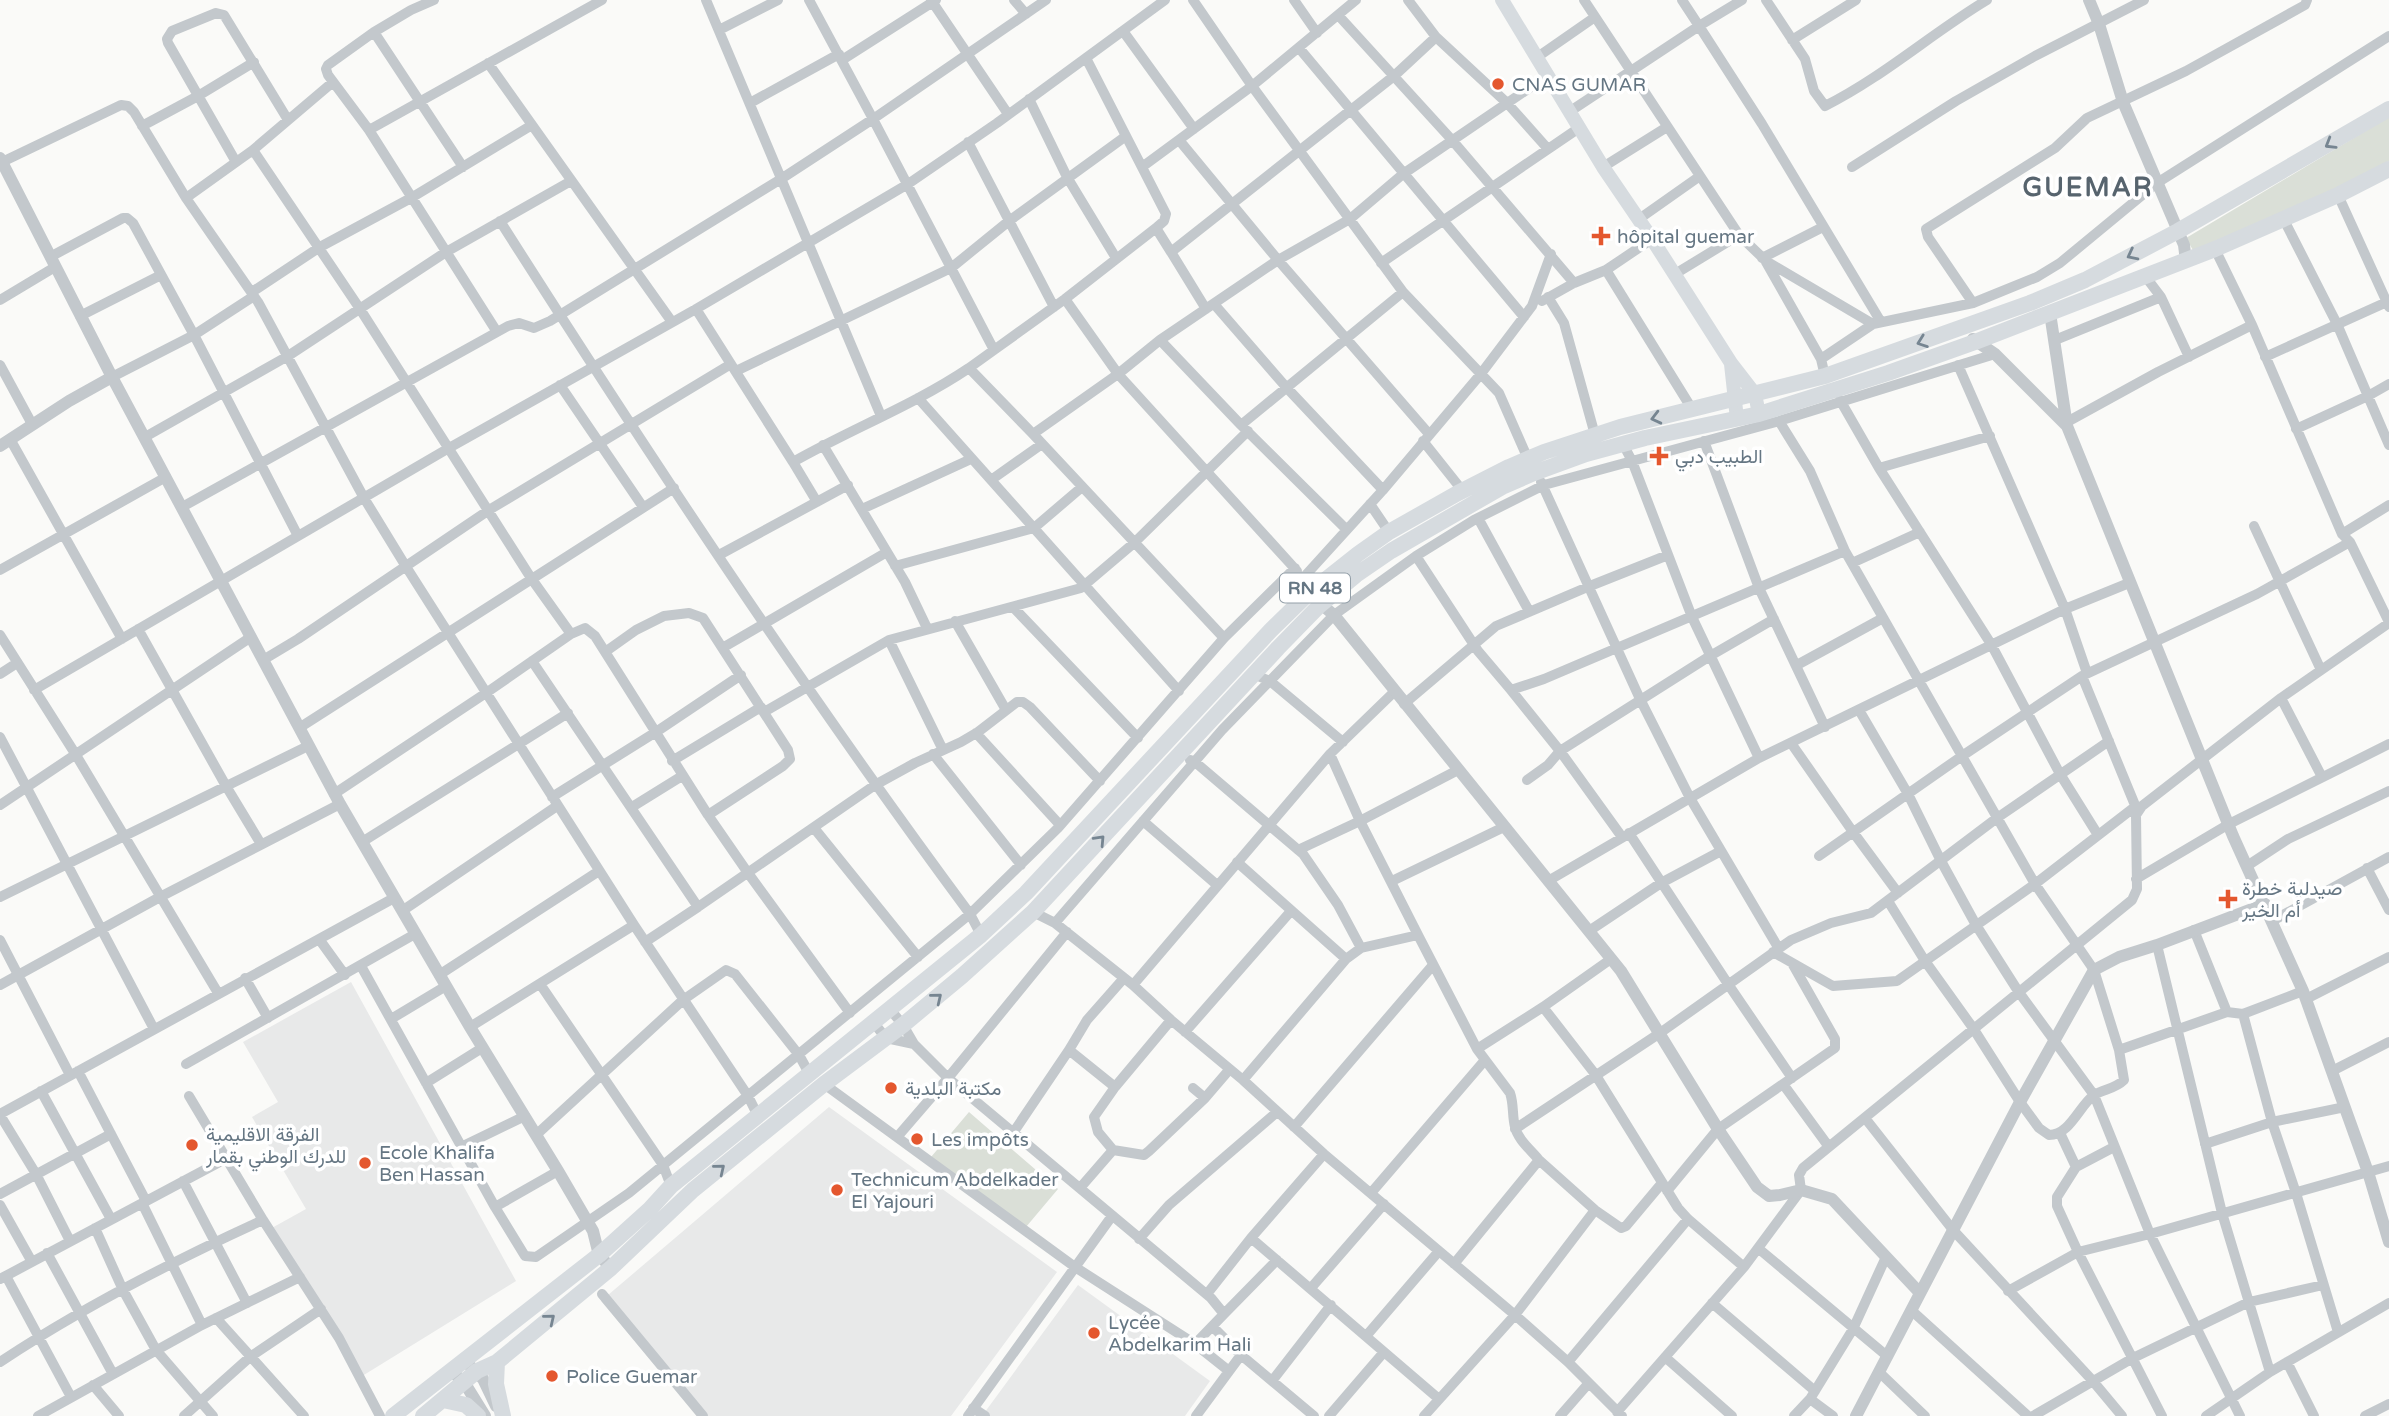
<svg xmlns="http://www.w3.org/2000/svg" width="2389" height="1416" font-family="'Varela Round',Vazirmatn,sans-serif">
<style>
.built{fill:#e8e9e9}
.green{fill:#dadfd7}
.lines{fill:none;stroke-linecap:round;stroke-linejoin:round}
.minor{stroke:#c3c8cc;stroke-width:10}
.tertiary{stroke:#c3c8cc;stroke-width:12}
.secondary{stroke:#d6dbdf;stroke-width:14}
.trunk{stroke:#d6dbdf;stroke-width:16}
.oneway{stroke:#768591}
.poi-dot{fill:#e4572e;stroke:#fff;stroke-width:2.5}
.labels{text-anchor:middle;stroke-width:7;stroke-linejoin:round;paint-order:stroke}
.shield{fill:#fff;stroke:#939fa8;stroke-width:2}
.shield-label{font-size:18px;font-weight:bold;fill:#657683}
.poi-label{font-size:19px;fill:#657683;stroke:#fff;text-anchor:start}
.district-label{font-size:26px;font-weight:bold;letter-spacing:2px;fill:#57646e;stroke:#fff}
</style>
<rect width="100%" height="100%" fill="#fafaf8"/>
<!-- built -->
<path class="built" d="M351 982 516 1281 359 1378 270 1229 306 1209 252 1117 278 1102 243 1042Z
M829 1107 1057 1272 951 1416H698L601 1301Z
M1078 1285 1210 1381 1185 1416H982Z"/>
<!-- green -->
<path class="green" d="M2389 117V161L2281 219 2194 252 2186 238Z
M969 1112 1058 1189 1026 1227 931 1157Z"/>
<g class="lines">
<!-- minor -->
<path class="minor" d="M706 0 881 416
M931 0 1008 114
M1014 0 1026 14
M1046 0 873 119 994 350 1065 299 1156 228 1171 252 1394 76 1436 37 1507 103 1548 149
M1193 0 1252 86 1403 292 1499 393 1528 459
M1294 0 1317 33
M1408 0 1436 37
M1584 0 1739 235 1766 261 1873 324 1973 303 2037 277 2060 263 2157 183 2389 36
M1682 0 1699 26 1742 0
M1766 0 1805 59 1814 91 1825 106C1883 77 1932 33 1987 0
M1338 15 1452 140 1574 283
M719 30 778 0
M1123 31 1194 129
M374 32 411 10 434 0
M1792 40 1856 0
M1299 48 1524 317
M1086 58 1166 214 1164 221 1156 228
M1536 58 1595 17
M842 60 936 0
M488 63 672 322
M1029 99 1067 177 1116 258
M750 103 839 54
M1569 112 1699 26 1762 124 1881 322
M142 126 198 96 254 62
M369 130 602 0
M1179 140 1278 260 1429 434
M968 142 1054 307
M253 150 333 82
M2 162 121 105 128 106 134 112 186 198 258 302 364 498 405 565 634 925 748 1096 758 1116
M236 162 168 43 167 39 172 31 216 13 224 15 288 120
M463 167 374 32 328 65 326 69 328 75 369 130 497 332
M1142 167 1252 86 1356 0
M1603 167 1667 127
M1852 167 1956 101 2035 56 2144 0
M2338 195 2389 307
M186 198 253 150 360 309 531 578 571 634 486 693 334 794
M1639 219 1700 176
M2284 220 2337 324 2389 445
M500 221C650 457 804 690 970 914L981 935
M2215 249 2252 325 2342 534 2350 542 2389 622
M1171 252 1206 309
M50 257 123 218H127L133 223 194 335 298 536
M1762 258 1823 227
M1766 262 1821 359 1825 376
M1381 263 1579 128
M1606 270 1692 409
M1675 274 1739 235
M2145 276 2161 297
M252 292 320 247 411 198 532 125
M1548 297 1564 323 1595 435
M1065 299 1118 374 1297 571
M0 300 55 267
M1542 301 1574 283 1606 270 1652 239
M1973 303 1928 237 1926 229 2055 148 2087 118 2186 71 2305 5 2307 0
M1214 304 1286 387 1383 490
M696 309 793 462 817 502
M80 316 161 275
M1160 340 1241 425 1346 529
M2055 340 2161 297 2189 357
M994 350 969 368 1033 434 1118 374 1160 340 1278 260 1350 219 1403 174 1547 76
M2265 357 2389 301
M1821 359 1873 324
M0 365 32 424
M1958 365 2065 609 2087 673
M736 371 951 268 1009 221 1126 136
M112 377 194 335 254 296
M560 385 643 507
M918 398 1179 691
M1840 400 1879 468 1991 644 2060 774 2098 835
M1779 421 1810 471 1845 551 2035 884 2094 970 2119 1050 2124 1080C2115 1089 2104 1089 2094 1095 2079 1106 2070 1135 2049 1135L2039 1128 2020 1102 1973 1028 1925 961 1888 901
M2067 422 2158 372 2252 325
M1241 425 1403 292
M2296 429 2368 396 2389 384
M1033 434 1224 638
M145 437 288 356 446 252 571 181
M10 439 122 639
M1423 441 1462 490
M1704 441 1759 588 1825 727
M1623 444 1632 461 1692 617 1759 758
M823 445 905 582 927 628
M793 462C851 429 914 405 969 368
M1879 468 1990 436
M991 480 1042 444
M1541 482 1640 699 1690 798 1779 949
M1370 504 1389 532
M182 507 508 326 519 323 534 328 550 321 781 179 873 119 809 0
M862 509 971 459
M1478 518 1529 611
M2254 526 2321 670
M2342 534 2389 505
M719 555 848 485
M1416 556 1478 651 1511 690 1544 679 1845 551
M1852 563 1920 532
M895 566 1034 528 1082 487
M0 570 166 477
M1304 577 1383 490 1480 375 1532 306 1551 254
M1013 607 1138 738
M955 621 1006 710
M138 629 226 786 261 844
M571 634 585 628 595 636 708 815 748 873 850 1013
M0 635 76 755 218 993
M889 640 943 750
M724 647 887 552
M605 652 636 630 664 616 689 613 703 618 788 750 790 759 783 766 708 815
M263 660 298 639 489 510 731 364
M532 661 698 907 645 942
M1797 665 1883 618
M0 674 17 663
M1253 674 1270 681 1343 742
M2082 676 2137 810
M34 690 449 448 696 309 908 184 997 123 1165 0
M1511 690 1560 751 1622 837
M2281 698 2322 777
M1404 704 1496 626 1590 586 1668 555
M1859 710 1908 794 1941 861 1976 925 2018 991 2094 1095 2150 1234 2240 1416
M764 712 889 640 1081 588 1134 543 1248 431
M299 728 674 488
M976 733 1060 825
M0 737 154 1029
M1791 743 1853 832 1898 893
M933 754 1021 865
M1330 754 1360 821 1418 935
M1190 760 1195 762 1303 854 1338 905 1361 948
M672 761 761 707
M1527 780 1548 765 1560 751 1710 656 1774 619
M552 797 656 732 741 675
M0 805 251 637
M632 807 682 776
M1143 821 1217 885
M814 828 918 957
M1629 833 1728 984 1792 1078
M362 842 568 713
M1298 850 1360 821 1458 770
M1819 856 1962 756 2082 676 2257 594 2350 542
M1237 862 1346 959
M2247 866 2288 839 2389 791
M2367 868 2389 910
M2136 879 2229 824 2389 744
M1392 881 1504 827
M1548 881 1759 758 2065 609 2129 583
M0 897 308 746
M698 907 875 785 915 763 961 742 978 732 1017 702H1023L1030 707 1100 781
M402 911 557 806
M1033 912 1055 923 1133 985 1171 1020 1243 1080 1324 1154 1515 1315 1568 1362 1622 1416
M2272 921 2389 857
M1055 923 1222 730 1334 615 1416 556 1474 520 1544 485 1779 421 1995 354
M2194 930 2227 1012
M1589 931 1661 883 1721 851
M319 939 345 975
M0 940 70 1075
M2157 945 2222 1213 2270 1372
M1773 952 1833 986 1897 981 2035 884 2136 806
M361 966 495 1207 525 1256 536 1257 629 1193 970 914 1058 828 1224 638 1295 568
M439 975 599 871
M245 978 268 1018
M540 984 663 1165 671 1186
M0 985 160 897 340 804
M1133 985 1330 754 1394 692
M2303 991 2243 1014 2272 1122 2296 1193 2338 1332
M2306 999 2389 957
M1543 1007 1595 1074 1678 1208 1688 1219 1744 1267
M889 1008 903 1025 914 1044 948 1078 1211 1298 1224 1314 1195 1344
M391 1019 446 986
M1171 1020 1115 1087 1094 1117 1098 1132 1113 1150 1144 1155 1149 1151 1205 1098 1229 1070
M873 1022 886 1038 914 1044
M470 1027 634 925
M1185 1032 1291 911
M1477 1049 1543 1007 1611 959
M1069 1050 1115 1087
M2119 1050 2227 1012 2243 1014
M186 1064 415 934
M78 1071 146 1201
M2332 1071 2389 1042
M1243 1080 1346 959 1361 948 1418 935 1477 1049 1510 1093C1514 1104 1512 1116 1515 1127 1518 1140 1531 1150 1539 1160
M426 1083 482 1048
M824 1084 1075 1267 1195 1344 1229 1371
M1783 1084 1829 1147
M1193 1088 1205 1098
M41 1091 111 1219
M189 1096 263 1220 339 1338 380 1416
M0 1114 394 898
M0 1115 36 1174 70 1241
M1865 1118 1953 1230 2092 1380 2122 1416
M1294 1127 1433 965
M1515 1129 1660 1033 1791 940 1831 923 1871 913 1997 818 2109 741
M1013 1133 1069 1050 1087 1020 1124 978
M2060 1133 2076 1167 2057 1197V1206L2078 1252 2162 1416
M536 1135 683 1000 726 970 735 974 799 1055 810 1075
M898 1136 948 1078 1067 932
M2205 1144 2272 1122 2345 1107
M461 1147 525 1116
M2076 1167 2114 1147
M183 1181 247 1303
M1080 1188 1113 1150
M1667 1191 1718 1129 1835 1048V1039L1792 963
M1371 1193 1485 1060
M0 1194 111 1134
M142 1203 202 1325
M0 1205 32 1262
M495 1207 558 1171
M95 1228 123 1290 156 1350 213 1416
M1251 1238 1439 1399
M1139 1239 1169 1205 1277 1112
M1759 1249 1887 1356
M47 1253 113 1374
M1454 1264 1539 1160 1595 1210 1621 1228 1626 1226 1662 1183
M6 1276 71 1397
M0 1279 227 1158
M1311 1288 1384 1204
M2008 1291 2078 1252 2150 1234 2389 1166
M602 1294 703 1416
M1207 1294 1251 1238 1324 1154
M1712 1303 1815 1391
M1911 1310 2028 1416
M1224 1314 1277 1260
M216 1318 304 1416
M1213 1327 1241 1355 1314 1416
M1367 1335 1439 1251
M1665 1357 1732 1416
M0 1362C83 1307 173 1261 263 1220
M1568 1362 1688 1219
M2287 1362 2314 1416
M1879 1372 1925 1416
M1272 1381 1331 1305
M93 1385 119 1416
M1810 1399 1853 1329 1886 1257
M973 1408 985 1416
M1617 1412 1744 1267 1801 1190 1799 1175 1803 1168 2132 900 2137 889 2136 815 2142 806 2281 698 2389 623
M38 1416 202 1325 300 1277
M184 1416 250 1357 321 1309
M968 1416 1112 1216
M1196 1416 1241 1355
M1329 1416 1384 1352
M1424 1416 1515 1315 1595 1210
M1560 1416 1588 1384
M1794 1416 1810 1399 1833 1416
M2033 1416 2133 1358 2249 1302 2323 1285
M2206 1416 2270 1372 2389 1303
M2365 1416 2389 1404"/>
<!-- tertiary -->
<path class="tertiary" d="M2089 0 2099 24 2123 102 2184 245 2186 261
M0 158 112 377 340 804 470 1027 558 1171 593 1231 599 1255 611 1268
M2050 313 2067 426 2233 836 2303 991 2368 1172 2389 1242
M1973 339 1995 354 2067 426
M0 446 69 401 112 377
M1316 600 1334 615 1621 971 1718 1129 1757 1187 1769 1196 1780 1195 1801 1190 1832 1199 1919 1292
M470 1366 483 1379 496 1406
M452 1372 464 1382 485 1416
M1856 1416 2020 1102 2094 970 2119 957 2157 945 2265 904"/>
<!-- secondary -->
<path class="secondary" d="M1502 0 1603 167 1652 239 1731 363 1755 394 1759 414
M1731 364 1737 419"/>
<!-- trunk -->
<path class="trunk" d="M497 1362 496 1384 503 1416
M443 1400 466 1405 478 1416
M393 1416 599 1255 650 1209 671 1186 981 935 1026 893 1271 630 1310 592 1358 554 1389 532 1458 493 1509 467 1544 452 1620 427 1825 376 2030 303 2085 280 2178 231 2389 109
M423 1416 477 1371 497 1362 611 1268 693 1190 824 1084 903 1025 962 976 1033 912 1278 648 1320 605 1356 575 1391 551 1502 487 1534 473 1586 454 1645 438 1759 414 1888 373 1975 342 2215 249 2338 195 2389 169"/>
</g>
<!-- one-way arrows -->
<defs><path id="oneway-chevron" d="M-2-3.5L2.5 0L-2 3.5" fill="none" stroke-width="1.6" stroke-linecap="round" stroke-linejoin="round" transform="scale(1.75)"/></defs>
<g class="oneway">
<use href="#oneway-chevron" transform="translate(2330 144) rotate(149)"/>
<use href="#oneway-chevron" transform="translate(2132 255) rotate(153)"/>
<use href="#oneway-chevron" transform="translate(1922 342) rotate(160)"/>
<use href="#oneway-chevron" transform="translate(1656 418) rotate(166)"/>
<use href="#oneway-chevron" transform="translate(1100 840) rotate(-47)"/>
<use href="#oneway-chevron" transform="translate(937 998) rotate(-39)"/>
<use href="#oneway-chevron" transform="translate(720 1169) rotate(-39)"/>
<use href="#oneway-chevron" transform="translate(550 1319) rotate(-39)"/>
</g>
<!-- markers -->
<g class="poi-dot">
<circle cx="1498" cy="84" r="7"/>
<path d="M1597.5 225.5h7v7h7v7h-7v7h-7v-7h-7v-7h7z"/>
<path d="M1655.5 445.5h7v7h7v7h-7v7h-7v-7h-7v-7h7z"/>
<path d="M2224.5 888.5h7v7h7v7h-7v7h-7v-7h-7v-7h7z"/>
<circle cx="891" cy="1088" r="7"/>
<circle cx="917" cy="1139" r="7"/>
<circle cx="192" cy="1145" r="7"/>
<circle cx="365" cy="1163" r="7"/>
<circle cx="837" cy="1190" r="7"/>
<circle cx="1094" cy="1333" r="7"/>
<circle cx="552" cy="1376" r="7"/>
</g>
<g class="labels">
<!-- shield labels -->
<rect class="shield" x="1280" y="573.5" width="70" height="29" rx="5"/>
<g class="shield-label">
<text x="1315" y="594">RN 48</text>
</g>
<!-- poi labels -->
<g class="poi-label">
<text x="1512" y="91">CNAS GUMAR</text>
<text x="1617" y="243">hôpital guemar</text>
<text x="1675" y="463">الطبيب دبي</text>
<text x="2242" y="895">صيدلية خطرة<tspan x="2242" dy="22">أم الخير</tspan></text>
<text x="905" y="1095">مكتبة البلدية</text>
<text x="206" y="1141">الفرقة الاقليمية<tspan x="206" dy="22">للدرك الوطني بقمار</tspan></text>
<text x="931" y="1146">Les impôts</text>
<text x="379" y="1159">Ecole Khalifa<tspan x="379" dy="22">Ben Hassan</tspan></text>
<text x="851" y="1186">Technicum Abdelkader<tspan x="851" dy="22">El Yajouri</tspan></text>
<text x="1108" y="1329">Lycée<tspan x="1108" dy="22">Abdelkarim Hali</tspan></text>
<text x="566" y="1383">Police Guemar</text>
</g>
<!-- district labels -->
<g class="district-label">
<text x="2088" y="196">GUEMAR</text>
</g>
</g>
</svg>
